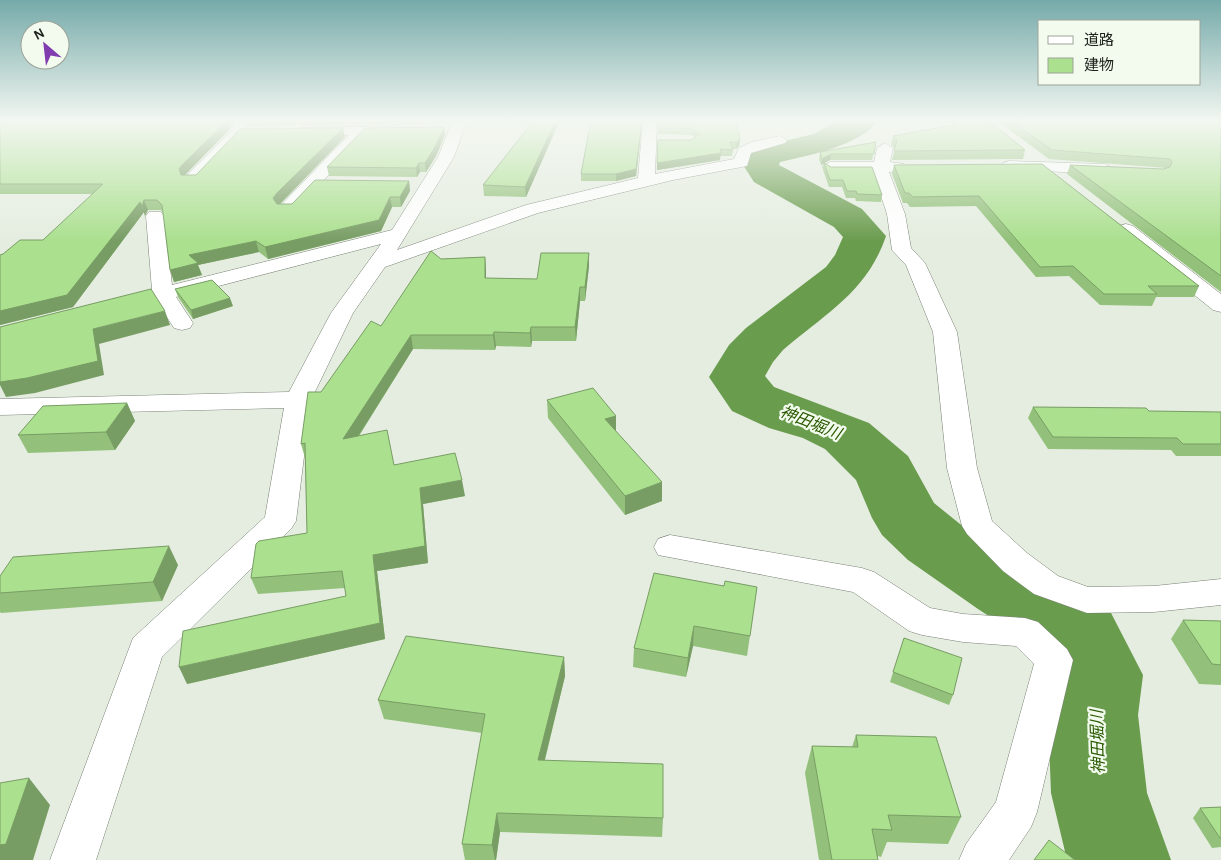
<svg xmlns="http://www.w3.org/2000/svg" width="1221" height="860" font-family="Karla,'Noto Sans JP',sans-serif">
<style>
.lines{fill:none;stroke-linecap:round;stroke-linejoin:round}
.river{fill:#6a9c4e;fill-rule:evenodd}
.minor-casing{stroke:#788074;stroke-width:1}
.minor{fill:#fff;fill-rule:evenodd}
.wall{fill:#93c17b}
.shaded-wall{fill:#789d64}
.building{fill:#abe08f;stroke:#789d64}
.labels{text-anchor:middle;stroke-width:4.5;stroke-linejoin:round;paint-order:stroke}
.water-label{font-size:16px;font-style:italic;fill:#2a5900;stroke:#f2fbed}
</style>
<rect width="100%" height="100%" fill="#e5ede0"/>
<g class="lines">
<!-- river -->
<path class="river" d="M839 120H878C861 146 809 155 780 162L779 165 862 209 886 236C867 292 826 313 783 350L773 362 765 376 774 387 869 423 908 456 934 503 960 524 1032 569 1110 611 1143 675 1138 715 1147 793 1171 860H1067L1051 793 1048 715 1057 675 1049 655 978 609 908 560 882 535 872 518 856 480 825 449 803 438 769 428 732 411 709 377 729 345 746 328 826 267 835 255 843 237 834 227 754 182 743 165 755 148 814 134Z"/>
<!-- minor casing -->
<g class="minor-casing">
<path id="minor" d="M233 120H247L244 134 198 184H186L184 180 186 176 232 130Z
M453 120H467L454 157 397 250 526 205 638 178 643 120H657L655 174 734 159 739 148 752 142 780 136 787 140 785 143 751 153 747 166 673 180 538 213 385 267 353 313 311 400 296 521 291 529 162 657 96 860H50L133 638 265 517 284 408 0 415V399L289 392 331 313 381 244 176 297 193 323 190 328 182 330 174 328 157 302 120 312 112 310 109 305 112 300 152 290 146 216 149 212H161L164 216 172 285 392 230 438 157Z
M401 126 408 130 406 133 366 135 293 213H281L278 209 281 205 349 135H306L299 131 301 128Z
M885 143 893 148 890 162 904 164 906 167 904 170 889 172 905 214 911 248 925 263 957 332 977 468 992 521 1027 553 1058 576 1088 587 1154 586 1221 579V605L1154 612 1087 613 1034 594 1003 571 967 534 962 526 947 468 933 332 906 265 892 250 887 214 873 172H830L822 167 830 162H874L877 148Z
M1009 161 1105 164 1113 169 1105 174 1003 169 1001 166 1003 163Z
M1126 224 1133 226 1221 294V312L1213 310 1119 234 1117 230 1119 226Z
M670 535 862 568 874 572 930 608 963 614 1025 618 1038 622 1067 649 1073 660 1037 812 1031 827 1009 860H959L966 844 996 802 1034 664 1016 646 963 642 922 635 909 631 853 592 658 555 654 547 658 539Z"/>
</g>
<!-- minor -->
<use href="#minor" class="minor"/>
</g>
<!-- wall -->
<path class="wall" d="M0 120H232L228 131 185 175H196L345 137 280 204H292L409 181 410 191 401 207H392L381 231 268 259 259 252 198 265 202 275 174 282 163 213 161 210H148L145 216 144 212 73 307 0 325V255L43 240 92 194H0Z
M247 120H451L450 123 248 126Z
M489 120H560L526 197 484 196 483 185 531 124Z
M591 120H643L636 176 616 181H581V174Z
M658 120 740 139 739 146 736 149H733L732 156H720V160L657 170 658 140H691L695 137 691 135 658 134Z
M923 120H988L1025 150 1023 159 892 160 895 148 891 145 893 136 952 125V123L924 122Z
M996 120H1221V292L1067 174 1070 165 1163 169 1167 168 1049 159Z
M444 127 445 135 436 156 426 172H420L417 177 329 176 327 167Z
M876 142 872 160H830L824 163 882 195 881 202 856 201 855 198H846L842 187H829L823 170V164L821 165 819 159 820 152Z
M1042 164 1199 286 1194 297H1156L1152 306 1100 305 1069 276 1036 277 976 206 910 207 907 203H903L892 174 894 165Z
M589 253V266L585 301H580L576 341H532L531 347 496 346 495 350 413 349 359 436 394 465 465 496 423 504 428 563 377 571 385 639 187 684 346 596 345 588 258 594 251 578 307 533 305 458 301 444 321 392 441 259 485 257 486 278 537 279Z
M175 289 233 306 193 319 178 297Z
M547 400 616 416V432L662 501 625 515 548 418Z
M127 403 135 421 115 450 28 453 18 435Z
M1033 407 1149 411 1221 412V456H1176L1171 450 1048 449 1028 418Z
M178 565 162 601 1 613 0 612V576Z
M724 586 757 587 747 656 693 646 686 677 633 667 634 648Z
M1183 620 1221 621V685L1199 684 1171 639Z
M904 638 953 695 949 705 890 682Z
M564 657 565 676 545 760 663 818 662 837 500 832 496 860H465L462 844 482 733 384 719 378 700Z
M856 735 961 817 948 844 887 842 881 857 878 856V860H819L805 773 812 746 852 747Z
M1221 807V847L1212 848 1193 818 1200 808Z"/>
<!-- shaded-wall -->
<path class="shaded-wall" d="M226 120H232L228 131 185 175 182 179 179 169 182 165Z
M556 120H560L526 197 525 187Z
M642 120 636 176 616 181V174Z
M444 127 445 135 436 156 426 172 425 163Z
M343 128 345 137 280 204 276 209 273 198 277 193Z
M740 139 739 146 736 149 737 142Z
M721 153 720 160 657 170V163Z
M831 154 830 160 821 165 822 159Z
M419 163 420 172 417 177 416 168Z
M409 181 410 191 401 207 400 197Z
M390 197 392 207 381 231 268 259 265 247Z
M144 200 148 210 145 216 142 206Z
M140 202 144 212 73 307 0 325V311Z
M256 241 259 252 198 265 202 275 174 282 170 270 189 255Z
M589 253V266L585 301V287Z
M485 257 486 270V292L485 278Z
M580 287V301L576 341 575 327Z
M230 298 233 306 193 319 191 310Z
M165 311 170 325 99 344 104 375 35 393 6 397 0 385V382L93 329Z
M531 327 532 341 531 347 530 333Z
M494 332 496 346 495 350 493 335Z
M411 335 413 349 347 454 343 439Z
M127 403 135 421 115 450 106 432Z
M616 416V434L605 419Z
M462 480 465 496 423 504 428 563 377 571 385 639 187 684 179 667 380 623 373 555 420 488Z
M662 482V501L625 515V496Z
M169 546 178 565 162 601 153 582Z
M694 626 693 646 686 677 688 658Z
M564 657 565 676 540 779 538 760Z
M29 778 50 805 33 860H0V845Z
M497 813 500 832 496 860H495L492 845Z"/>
<!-- building -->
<path class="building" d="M0 120H226V122L182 165 179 169 181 175H196L240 129 343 128 277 193 273 198 277 204H292L315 180 409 181 400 197H390L379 220 265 247 256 241 189 255 198 263 170 270 162 205 157 200H144L142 206 140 202 67 295 0 311V255L3 254 20 240H43L103 184H0Z
M534 120H556L525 187 483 185Z
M591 120H642L636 169 616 174H581Z
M658 120H736L740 139 737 142H730L733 150 720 149 721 153 657 163 658 140H691L700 134 691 128H658Z
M955 120H988L1025 150 894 151 897 140 893 136 955 125Z
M1010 120H1221V276L1070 165 1163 169 1170 167 1172 162 1170 159 1052 150Z
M444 127 435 147 425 163H419L416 168 327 167 365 128Z
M876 142 874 154H831L822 159 820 152Z
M824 163 831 167H872L882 195 857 194 856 191H847L843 180H830Z
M1042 164 1199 286H1148L1157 294H1104L1073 266 1040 267 979 196 913 197 909 193H905L894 165Z
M431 251 441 259 485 257V278L537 279 541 253H589L585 287H580L575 327H531L530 333 494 332 493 335H411L343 439 387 430 394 465 455 453 462 480 420 488 425 546 373 555 380 623 179 667 183 631 346 596 342 571 251 578 256 544 259 541 307 533 305 443 301 444 308 392H321L371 321 381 326Z
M212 280 230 298 191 310 175 289Z
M151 289 165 311 93 329 98 361 27 378 0 382V327Z
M593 388 616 416 605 419 662 482 625 496 547 400Z
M127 403 106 432 18 435 43 406Z
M1033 407 1146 408 1149 411 1221 412V444H1183L1177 438 1053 437Z
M169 546 153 582 0 593V576L13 557Z
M654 573 724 586 725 581 757 587 750 636 694 626 688 658 634 648Z
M1183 620 1221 621V665L1212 664Z
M406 636 564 657 538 760 663 764V818L497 813 492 845 462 844 485 714 378 700Z
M904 638 962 658 953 695 893 672Z
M856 735 936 737 961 817 888 815 892 830 872 829 878 860H832L812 746 858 747Z
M29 778 6 844 0 845V783Z
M1221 807V838H1220L1200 808Z
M1049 840 1075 860H1034Z"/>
<!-- sky -->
<linearGradient id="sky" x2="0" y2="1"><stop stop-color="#75aaaa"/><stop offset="0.5" stop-color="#f3f7f1"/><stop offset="1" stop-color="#f3f7f1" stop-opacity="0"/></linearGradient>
<rect width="1221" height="241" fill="url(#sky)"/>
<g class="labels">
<!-- water labels -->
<g class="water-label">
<text transform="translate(811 422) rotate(22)" y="6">神田堀川</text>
<text transform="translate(1097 742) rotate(-92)" y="6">神田堀川</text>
</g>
</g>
<!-- legend -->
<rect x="1038" y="20" width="162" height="65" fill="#f2fbed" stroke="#9da399"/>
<rect x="1048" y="36" width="25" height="8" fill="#ffffff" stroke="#9da399"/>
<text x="1084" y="45" font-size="15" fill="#1d201b">道路</text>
<rect x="1048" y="58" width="25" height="15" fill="#abe08f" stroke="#9da399"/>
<text x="1084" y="70" font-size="15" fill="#1d201b">建物</text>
<!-- north arrow -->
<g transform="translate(45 45) rotate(332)"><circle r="24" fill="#f2fbed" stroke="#9da399"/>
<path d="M0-4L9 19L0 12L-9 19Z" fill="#813cb0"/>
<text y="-8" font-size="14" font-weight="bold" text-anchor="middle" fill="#1d201b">N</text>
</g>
</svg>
